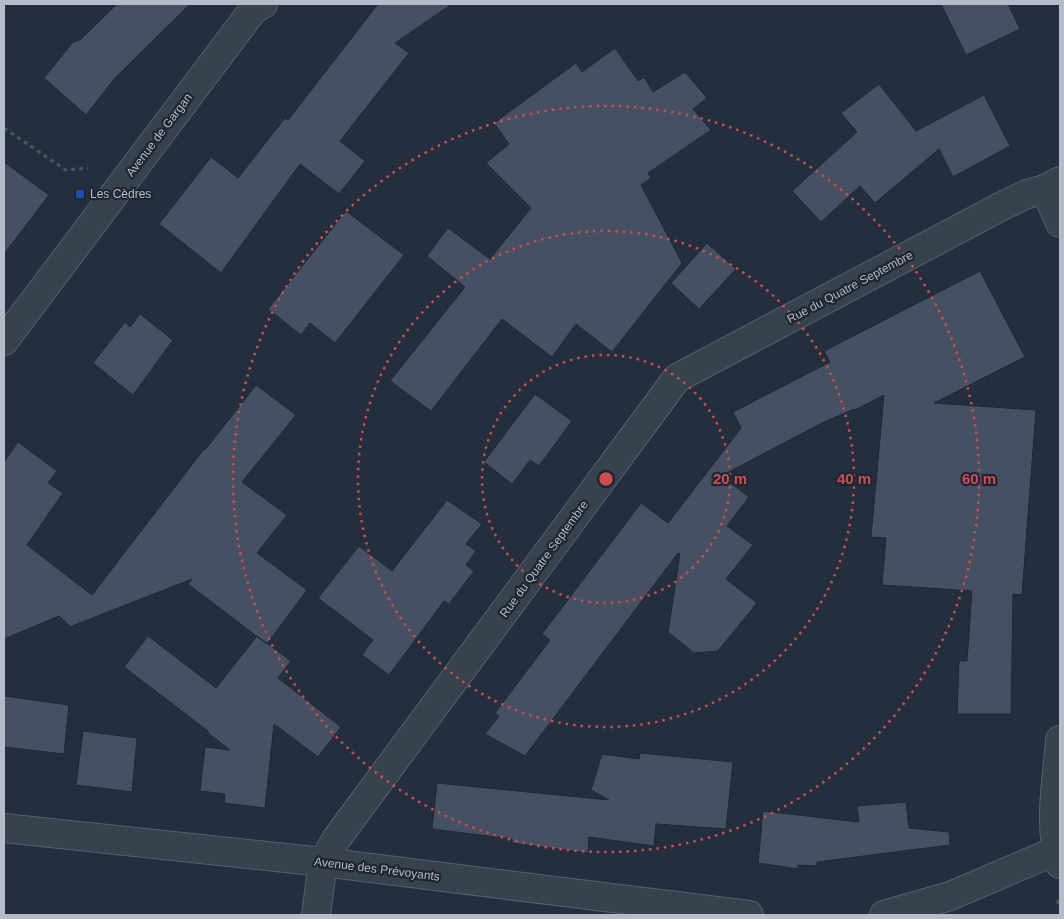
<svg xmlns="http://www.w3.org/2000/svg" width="1064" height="919" font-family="Helvetica,sans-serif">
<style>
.building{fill:#455162;stroke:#1f2835}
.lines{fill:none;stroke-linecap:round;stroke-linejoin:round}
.minor-casing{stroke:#565f6c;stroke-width:30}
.path{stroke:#44595c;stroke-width:3;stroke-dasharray:4 4;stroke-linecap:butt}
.minor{stroke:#38414e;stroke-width:28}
.ring{fill:none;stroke:#ce4d50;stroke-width:2.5;stroke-dasharray:2.5 5}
.transit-dot{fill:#1a4fb4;stroke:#1d2633;stroke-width:2}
.labels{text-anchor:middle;stroke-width:4.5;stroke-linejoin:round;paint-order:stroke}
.street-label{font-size:12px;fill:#b4bcc9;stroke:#1d2633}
.poi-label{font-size:12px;fill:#b4bcc9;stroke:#1d2633;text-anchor:start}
.centre{fill:#ce4d50;stroke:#1d2633;stroke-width:2.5}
.ring-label{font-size:15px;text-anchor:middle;font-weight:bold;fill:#ce4d50;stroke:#1d2633;stroke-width:4.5;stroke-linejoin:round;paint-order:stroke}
</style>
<rect width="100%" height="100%" fill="#242f3e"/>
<!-- building -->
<path class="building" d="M117 4H190L115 78 86 115 44 78 73 42 80 40Z
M378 4H452L395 43 409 53 340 141 365 161 339 194 300 164 221 273 159 224 211 157 238 178 285 118 288 120Z
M941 4H1008L1020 29 966 55Z
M615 48 638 81 644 77 653 92 685 72 707 98 693 109 711 130 648 173 651 178 641 185 682 263 612 352 576 324 552 357 502 319 431 411 390 381 465 287 427 256 448 228 490 259 531 208 486 163 509 144 494 123 576 63 582 72Z
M879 84 916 131 984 95 1010 146 953 177 939 149 875 203 860 186 821 222 792 191 857 132 841 113Z
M4 162 49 195 4 254Z
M346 211 404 255 335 343 310 323 301 335 268 309Z
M707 243 736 269 699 309 671 283Z
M980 271 1025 357 934 403 1036 410 1022 595 1013 594 1011 714H957L959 661H967L972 591 882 585 886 538 871 537 884 395 855 410 854 409 824 422 721 476 749 497 727 526 753 545 726 579 757 603 718 651 694 653 668 632 680 554 678 553 525 756 485 734 499 716 495 713 550 640 542 634 641 503 668 523 741 428 733 412 830 362 824 351Z
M140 314 173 340 133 395 93 363 125 322 130 327Z
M256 385 296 415 242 482 287 515 257 553 307 590 267 644 188 584 192 579 67 628 69 625 59 616 4 639V462L18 442 57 471 48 483 63 493 27 545 92 595 204 449 205 450Z
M535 394 572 421 539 466 530 460 512 484 484 462Z
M447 500 482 524 466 544 476 551 466 565 474 571 449 604 444 601 389 675 362 655 373 640 318 598 359 546 392 571Z
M148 636 216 688 257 636 291 661 278 678 341 727 318 757 274 724 265 808 224 803 225 794 200 791 205 747 230 750 208 733V731L124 667Z
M4 696 69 705 64 754 4 747Z
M83 731 137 738 132 792 76 785Z
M640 753 733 762 726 829 656 824 654 846 589 837 588 853 512 843V839L432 829 437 783 609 800 591 790 602 754 639 759Z
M906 802 909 828 949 832 950 845 817 862V866L798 865V869L758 863 763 811 859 822 857 806Z"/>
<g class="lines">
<!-- minor casing -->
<g class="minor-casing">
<path id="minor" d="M1060 181 1045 189 1060 223
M4 341 253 10 263 4
M1060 740C1057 780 1048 825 1060 864
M4 828 323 862 749 915
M316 915 323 862 337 838 677 378 1004 205 1027 194 1045 189
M884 915 950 896 1060 849"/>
</g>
<!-- path -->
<path class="path" d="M4 128 66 170 88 168
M1057 900 1060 908"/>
<!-- minor -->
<use href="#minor" class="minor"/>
</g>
<!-- distance rings -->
<g class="ring">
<circle cx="606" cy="479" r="124"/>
<circle cx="606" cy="479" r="248"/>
<circle cx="606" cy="479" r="373"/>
</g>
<!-- markers -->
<rect class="transit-dot" x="75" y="189" width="10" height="10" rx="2.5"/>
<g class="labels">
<!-- street labels -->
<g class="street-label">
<text transform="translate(159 135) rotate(-53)" y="4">Avenue de Gargan</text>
<text transform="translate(850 287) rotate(-28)" y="4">Rue du Quatre Septembre</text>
<text transform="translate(544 559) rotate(-54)" y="4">Rue du Quatre Septembre</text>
<text transform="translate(377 869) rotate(7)" y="4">Avenue des Prévoyants</text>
</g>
<!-- poi labels -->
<g class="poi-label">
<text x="90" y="198">Les Cèdres</text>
</g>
</g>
<circle cx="606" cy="479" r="8" class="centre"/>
<g class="ring-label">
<text x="730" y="484">20 m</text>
<text x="854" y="484">40 m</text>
<text x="979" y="484">60 m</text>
</g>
<!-- border -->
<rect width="1064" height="919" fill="none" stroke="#b4bcc9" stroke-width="10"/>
</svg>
